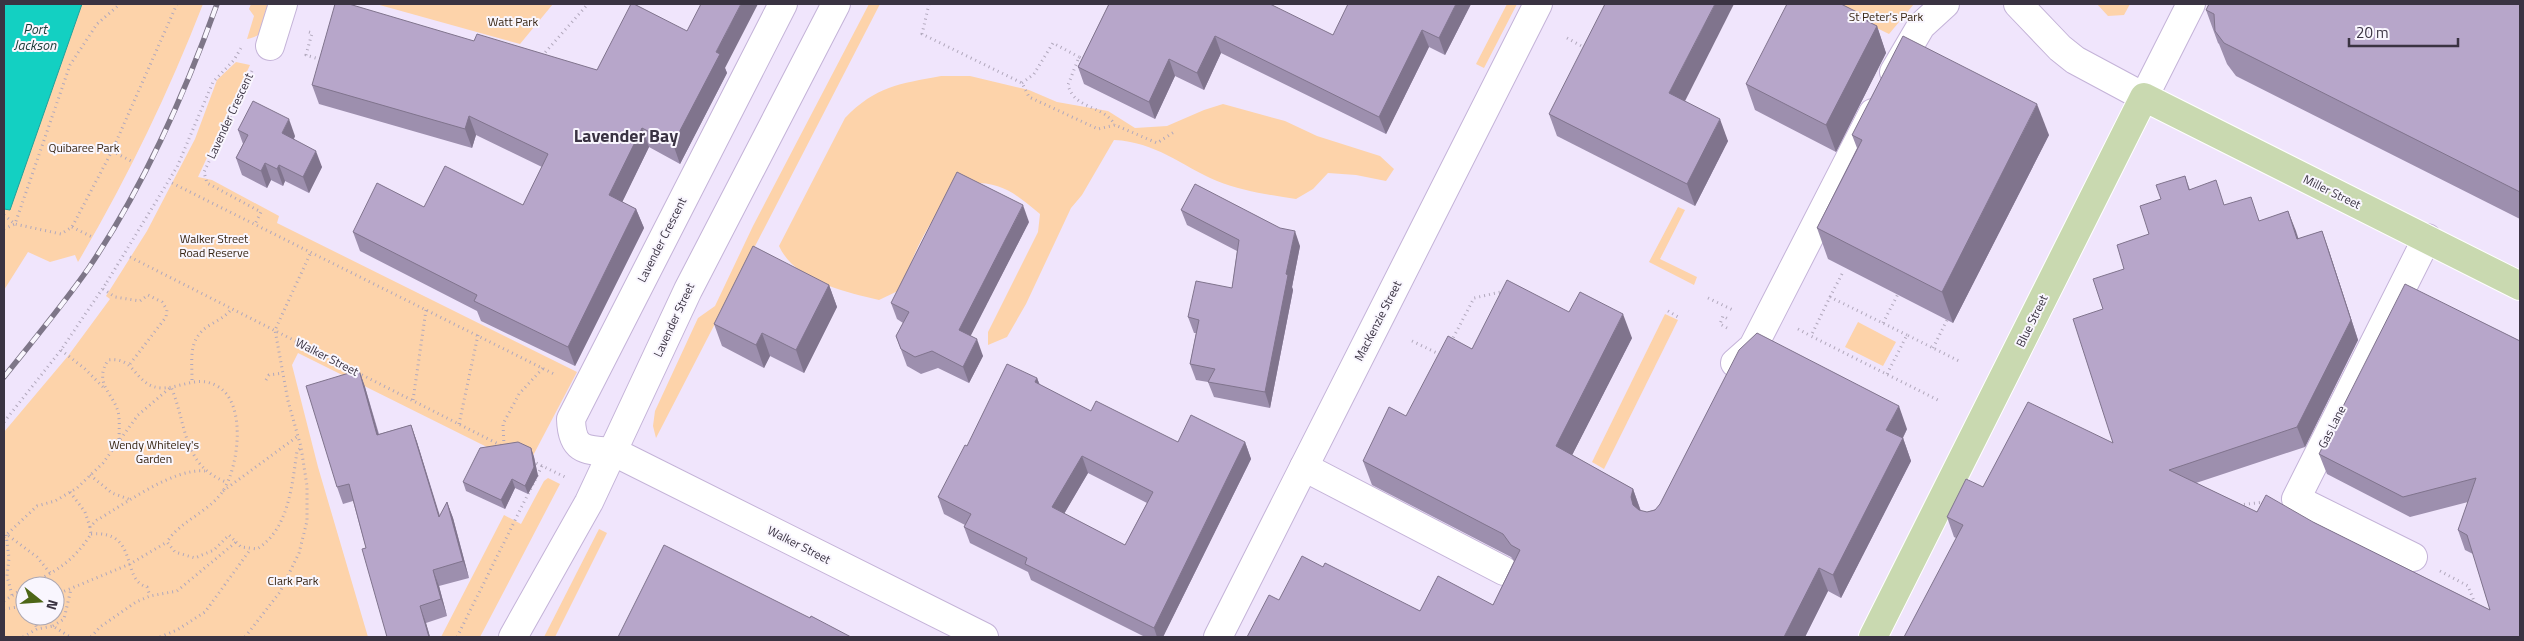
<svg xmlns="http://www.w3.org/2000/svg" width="2524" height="641" viewBox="0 0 2524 641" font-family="'Titillium Web',sans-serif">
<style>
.green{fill:#fdd3aa;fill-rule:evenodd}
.water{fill:#13d0c2;stroke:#1fa19c}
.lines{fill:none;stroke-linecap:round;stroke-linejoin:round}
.minor-casing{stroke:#c4b3d8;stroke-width:30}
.major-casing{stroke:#fff;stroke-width:30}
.path{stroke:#b1a8bc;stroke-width:3;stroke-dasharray:1 4;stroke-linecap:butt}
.minor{stroke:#fff;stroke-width:28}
.major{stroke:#c9d9b0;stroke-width:28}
.rail-casing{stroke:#7e7688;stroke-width:5.5}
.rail{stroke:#f9f6fe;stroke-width:4;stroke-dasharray:11;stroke-linecap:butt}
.path-bridge{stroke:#b1a8bc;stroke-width:3;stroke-dasharray:1 4;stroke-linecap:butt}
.wall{fill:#9d8fae;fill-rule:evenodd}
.shaded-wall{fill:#80748d}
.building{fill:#b7a6ca;stroke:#80748d;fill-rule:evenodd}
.labels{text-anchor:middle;stroke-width:4;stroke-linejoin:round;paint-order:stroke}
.park-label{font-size:12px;fill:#372513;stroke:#f9f6fe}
.street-label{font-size:12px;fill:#3a3342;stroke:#f9f6fe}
.water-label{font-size:14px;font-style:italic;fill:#1b3c38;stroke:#f9f6fe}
.district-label{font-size:18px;font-weight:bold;fill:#3a3342;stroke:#f9f6fe}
</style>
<rect width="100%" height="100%" fill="#f0e5fc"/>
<g class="green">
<path d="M 82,4 L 203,4 C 168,94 127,179 78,262 L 75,255 L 50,262 L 28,252 L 4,290 L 4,209 L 9,210 Z"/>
<path d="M 251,4 L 272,4 C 267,22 268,35 247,39 L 254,16 L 249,9 Z"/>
<polygon points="376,4 553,4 520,44"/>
<polygon points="869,4 880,4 656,438 653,426 655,411 698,318 715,306 753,226"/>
<polygon points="1507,4 1517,4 1484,68 1476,64"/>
<polygon points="1828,4 1914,4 1889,34"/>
<polygon points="2097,4 2130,4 2124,15 2108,16"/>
<path d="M 236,62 L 250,65 L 198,177 L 212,180 L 279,216 L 277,223 L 577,372 L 527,467 L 298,353 L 292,365 L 318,467 L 368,637 L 4,637 L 4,432 L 68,356 L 110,299 L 106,296 L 147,231 L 195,139 L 217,80 ZM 25,586 L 55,586 L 55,616 L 25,616 Z"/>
<path d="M 941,76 L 970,76 L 1029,90 L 1057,102 L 1108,111 L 1135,128 L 1167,126 L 1204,110 L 1223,104 L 1285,121 L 1317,136 L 1380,156 L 1394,169 L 1386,181 L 1356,175 L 1328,173 L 1313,189 L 1296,199 C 1270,195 1242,191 1217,181 C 1180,165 1156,142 1114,140 L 1082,195 L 1071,208 L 1026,304 L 1007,337 L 988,345 L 988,332 L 1038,232 L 1040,214 C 1012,191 1001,181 963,183 C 932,215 915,246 902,289 L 879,300 C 845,292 795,281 779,246 L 845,118 C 876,86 899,84 941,76 Z"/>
<polygon points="1678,207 1685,210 1660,259 1697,277 1694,285 1649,262"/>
<polygon points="1665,314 1678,320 1604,469 1592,462"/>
<polygon points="1858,322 1896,342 1883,366 1845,347"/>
<polygon points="548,478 560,484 480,637 441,637 504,515 521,524 544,481"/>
<polygon points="599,529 607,533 555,637 544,637"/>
</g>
<polygon class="water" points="4,4 82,4 10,210 4,209"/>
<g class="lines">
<defs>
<g id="minor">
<path d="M 783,4 L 571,419 C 572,452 586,450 614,452 L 984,637"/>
<polyline points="2018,4 2060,48 2075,60 2144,97 2191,4"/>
<polyline points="270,46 283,4"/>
<polyline points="1894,72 1921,26 1945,4"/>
<polyline points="1735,363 1753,347 1873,113"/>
<polyline points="1304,467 1504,571"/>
<polyline points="2413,557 2296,499 2427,238"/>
<polyline points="513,637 589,502 688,290 836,4"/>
<polyline points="1218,637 1538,4"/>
</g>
<polyline id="major" points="1873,637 2144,97 2520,286"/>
</defs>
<use href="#minor" class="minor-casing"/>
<use href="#major" class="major-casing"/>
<g class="path">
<polyline points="929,4 922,34 1022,83 1029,97 1098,129 1115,125 1157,143 1174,132"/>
<polyline points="309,32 312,33 306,55 322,60"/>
<polyline points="1567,38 1585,48"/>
<polyline points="542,56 588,4"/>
<path d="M 1085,60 L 1079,57 L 1068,85 C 1075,110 1102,104 1115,125"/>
<polyline points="252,71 204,172 207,183 261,212 255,224"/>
<polyline points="1022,83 1034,74 1053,43 1079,57"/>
<polyline points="112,151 133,162"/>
<polyline points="172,183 556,375"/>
<polyline points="4,215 15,224 61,234 72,227 112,151 177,4"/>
<polyline points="72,227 92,237"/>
<polyline points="4,229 15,224 70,65 97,24 120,4"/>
<polyline points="130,257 502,446"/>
<polyline points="103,289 115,297 140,301 148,295 162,302 167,310 166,317 130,364"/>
<polyline points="1830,297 1843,272"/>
<polyline points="1708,298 1735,311"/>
<polyline points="1668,311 1678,317"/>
<polyline points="1883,323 1898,294"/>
<polyline points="1727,328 1720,324 1723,316 1730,320"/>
<polyline points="1798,329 1811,336"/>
<polyline points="1907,335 1830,297 1811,336 1940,401"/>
<polyline points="1412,341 1441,355"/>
<polyline points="1451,342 1474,298 1505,291"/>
<polyline points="1933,348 1947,320"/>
<polyline points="61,350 85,369 105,389"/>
<polyline points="1887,374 1907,335 1959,361"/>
<path d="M 192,380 C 192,357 188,338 210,325 C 218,320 227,316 232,308"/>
<polyline points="266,380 269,375 283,373"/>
<polyline points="413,400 426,310"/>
<polyline points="4,422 61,350 107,282"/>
<polyline points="459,424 478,335"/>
<polyline points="504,446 503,424 519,394 543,368"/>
<polyline points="532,461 565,477"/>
<polyline points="90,475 112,493 131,500"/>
<polyline points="223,491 298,436"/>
<polyline points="70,492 85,512 90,527"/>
<polyline points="2239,505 2265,502"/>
<path d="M 91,534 C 140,530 120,580 147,587 L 150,596"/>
<path d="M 4,537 L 37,506 L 55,501 L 77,488 L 103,463 L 138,415 L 171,387 C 187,424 182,465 226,482"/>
<path d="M 236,542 L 241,547 L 257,549 C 289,529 292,485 297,451 L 301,448"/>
<polyline points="2440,571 2468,586 2476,606"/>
<path d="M 27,586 C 56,571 73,562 91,534 L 90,527 L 97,520 C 125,504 173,468 205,471"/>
<polyline points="12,595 7,576 9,558 6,534 37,557 51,574"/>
<polyline points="55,595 130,564 167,542"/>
<polyline points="4,601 25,587"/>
<polyline points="4,609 25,606"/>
<polyline points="33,616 37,629"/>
<polyline points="53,626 64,619 71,589"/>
<polyline points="23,637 37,629 53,626 70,637"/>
<path d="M 91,637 L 100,627 L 136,602 L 150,596 L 177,591 L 236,542 L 229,535 L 214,550 L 195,558 L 175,552 L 167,542 C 180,521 209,512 223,491 C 239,466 247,402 217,386 C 198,375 181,388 162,388 C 134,387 137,356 108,360 C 94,383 111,391 118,411 C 120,420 119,431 119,439"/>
<polyline points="160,637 177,630 205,612 250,550"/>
<polyline points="245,637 280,592 299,553 307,521 307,486 301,447 288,401 275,330 311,252"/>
<polyline points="457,637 542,466"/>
</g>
<use href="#minor" class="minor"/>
<use href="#major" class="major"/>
<defs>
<path id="rail" d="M 4,377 C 32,342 62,306 88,269 C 143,188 184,96 217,4"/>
</defs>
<use href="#rail" class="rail-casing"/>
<use href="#rail" class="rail"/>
<polyline class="path-bridge" points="107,282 177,167 213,82 234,60 241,48"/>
</g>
<g class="wall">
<polygon points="1109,4 1333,35 1471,4 1445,55 1429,47 1386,134 1221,53 1204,90 1175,76 1155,119 1084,84 1078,67"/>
<polygon points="2520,4 2520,219 2236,76 2227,64 2219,44 2218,43 2206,10"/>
<polygon points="1869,18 1871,23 1877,26 1886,53 1836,152 1755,110 1746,84"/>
<polygon points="474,41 597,70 725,68 727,73 680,164 649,147 622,202 636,209 644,228 575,366 481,321 477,311 360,251 353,232 424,207 523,205 542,167 476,135 472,148 319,104 312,85"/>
<polygon points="1685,101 1728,141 1695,206 1557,136 1549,114"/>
<polygon points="238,130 295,136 294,139 322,167 309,193 285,181 283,186 271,180 267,188 242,175 236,158 243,144"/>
<polygon points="1852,135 2049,135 1953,323 1828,259 1817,228 1857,148"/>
<polygon points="2185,176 2190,190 2260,221 2288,211 2298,239 2322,231 2329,251 2358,340 2305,447 2196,483 2257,512 2313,522 2490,610 2473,554 2465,550 2458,530 2468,502 2410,517 2327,474 2319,454 2520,341 2520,637 1956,538 1954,537 1947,517 1983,487 2113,443 2103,309 2124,269 2149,234 2161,199"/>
<polygon points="1181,210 1300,246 1292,287 1293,290 1270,408 1214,397 1208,382 1196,380 1190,364 1196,333 1194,333 1188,317 1232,288 1237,251 1187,225"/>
<polygon points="1029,222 970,336 983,356 969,383 938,368 921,374 907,366 896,336 903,323 897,319 891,303"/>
<polygon points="829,285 837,307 804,373 770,356 764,368 722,346 714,324"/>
<polygon points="1569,312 1632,338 1572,455 1633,489 1641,511 1647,512 1907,429 1903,438 1911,461 1841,598 1828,591 1805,637 1247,637 1279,600 1323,567 1420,611 1493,605 1514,561 1511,557 1372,485 1363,461 1472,349"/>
<polygon points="359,370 365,387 379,434 411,425 417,442 440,516 447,502 453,518 469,578 439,586 447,616 426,623 430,637 387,637 366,548 353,501 343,504 337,487"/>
<path d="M 1037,378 L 1040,385 L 1091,411 L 1178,442 L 1245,442 L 1251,459 L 1163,637 L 1145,637 L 1031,580 L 1028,572 L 970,543 L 964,527 L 965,525 L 944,514 L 938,497 L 967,446 ZM 1088,473 L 1147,503 L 1125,545 L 1064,514 Z"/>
<polygon points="531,448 534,457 538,476 528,494 515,488 505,509 466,491 463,482"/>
</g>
<g class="shaded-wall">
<polygon points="741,4 758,4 725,68 727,73 680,164 673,144 716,52"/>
<polygon points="1456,4 1471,4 1445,55 1439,38"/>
<polygon points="1715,4 1734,4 1678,115 1669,93"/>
<polygon points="1869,18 1874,31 1877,26 1886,53 1836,152 1826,125"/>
<polygon points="1422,30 1429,47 1386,134 1379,117"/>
<polygon points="1215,36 1221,53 1204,90 1197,73"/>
<polygon points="1169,59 1175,76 1155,119 1149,102"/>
<polygon points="2037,104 2049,135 1953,323 1942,292"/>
<polygon points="469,116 476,135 472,148 465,129"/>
<polygon points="289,119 295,136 288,150 282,133"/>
<polygon points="1720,119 1728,141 1695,206 1687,184"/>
<polygon points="642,128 649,147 616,215 609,195"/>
<polygon points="316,151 322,167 309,193 303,177"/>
<polygon points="265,163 271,180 267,188 261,171"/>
<polygon points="279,165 285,181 283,186 277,169"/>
<polygon points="1023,205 1029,222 965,347 959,330"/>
<polygon points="636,209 644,228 575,366 568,347"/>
<polygon points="2288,211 2296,231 2305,259 2297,239"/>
<polygon points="1295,231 1300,246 1292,287 1293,290 1270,408 1265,392 1286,274"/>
<polygon points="2322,231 2329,251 2358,340 2305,447 2297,427"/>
<polygon points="829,285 837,307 804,373 796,350"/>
<polygon points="1623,314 1632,338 1565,469 1556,446"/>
<polygon points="762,333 770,356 764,368 756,345"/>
<polygon points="977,339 983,356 969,383 963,367"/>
<polygon points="359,370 365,387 383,451 377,435"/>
<polygon points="1037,378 1043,395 1035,382"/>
<polygon points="1899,406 1907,429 1895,453 1886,430"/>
<polygon points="411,425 417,442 445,534 439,517"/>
<polygon points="1903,438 1911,461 1841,598 1833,575"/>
<polygon points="1245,442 1251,459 1163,637 1157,637 1154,628"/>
<polygon points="531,448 534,457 538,476 528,494 525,486"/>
<polygon points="1082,456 1088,473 1058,524 1052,507"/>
<polygon points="512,479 515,488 505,509 501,500"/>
<polygon points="1633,489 1641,512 1633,505 1631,497"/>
<polygon points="447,502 453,518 469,578 463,561"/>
<polygon points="1819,568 1828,591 1805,637 1784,637"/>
<polygon points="433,570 439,586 447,616 441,599"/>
<polygon points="420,606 426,623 430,637 429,637"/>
</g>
<g class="building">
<polygon points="335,4 349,4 474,41 477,34 597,70 631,4 634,4 687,31 701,4 741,4 716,52 720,54 673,144 642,128 609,195 636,209 568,347 474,301 477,295 353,232 377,183 424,207 445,166 523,205 548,154 469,116 465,129 312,85"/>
<polygon points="1109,4 1270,4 1333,35 1348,4 1456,4 1439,38 1422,30 1379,117 1215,36 1197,73 1169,59 1149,102 1078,67"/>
<polygon points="1605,4 1715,4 1669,93 1720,119 1687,184 1549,114"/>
<polygon points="1787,4 1841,4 1869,18 1867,21 1877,26 1826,125 1746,84"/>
<polygon points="2209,4 2520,4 2520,192 2224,43 2215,31 2214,14 2206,10"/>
<polygon points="1903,36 2037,104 1942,292 1817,228 1862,140 1852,135"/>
<polygon points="253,101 289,119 282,133 316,151 303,177 279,165 277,169 265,163 261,171 236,158 248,135 238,130"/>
<polygon points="957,172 1023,205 959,330 977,339 963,367 932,351 915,357 901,349 896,336 909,312 891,303"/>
<polygon points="2185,176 2189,190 2216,180 2224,205 2251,197 2259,221 2288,211 2297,239 2322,231 2351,320 2297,427 2169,470 2257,512 2266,495 2313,522 2490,610 2467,535 2458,530 2476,478 2403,497 2319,454 2405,284 2520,341 2520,637 1904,637 1963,525 1947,517 1966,479 1983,487 2028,402 2113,443 2073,319 2103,309 2093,279 2124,269 2117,245 2149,234 2140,206 2161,199 2156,185"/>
<polygon points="1195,184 1280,228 1295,231 1286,274 1288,275 1265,392 1208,382 1215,369 1190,364 1199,320 1188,317 1196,281 1232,288 1239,240 1181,210"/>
<polygon points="753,246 829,285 796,350 762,333 756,345 714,324"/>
<polygon points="1507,280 1569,312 1580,292 1623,314 1556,446 1633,489 1631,497 1633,505 1639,510 1647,512 1655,510 1660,504 1739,350 1757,333 1899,406 1886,430 1903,438 1833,575 1819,568 1784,637 1247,637 1269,595 1279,600 1302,556 1323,567 1325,563 1420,611 1438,576 1493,605 1520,550 1511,545 1503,534 1363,461 1389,407 1406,416 1448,336 1472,349"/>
<path d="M 1007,364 L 1037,378 L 1035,382 L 1091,411 L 1096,401 L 1178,442 L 1191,415 L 1245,442 L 1154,628 L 1025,564 L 1027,558 L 964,527 L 971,514 L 938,497 L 965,445 L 967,446 ZM 1082,456 L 1153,492 L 1125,545 L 1052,507 Z"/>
<polygon points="359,370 377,435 411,425 439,517 447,502 463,561 433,570 441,599 420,606 429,637 387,637 362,549 366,548 349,484 337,487 306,386"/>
<polygon points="518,442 531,448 534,467 525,486 512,479 501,500 463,482 480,448"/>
<polygon points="664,545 810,618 811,616 851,637 618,637"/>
</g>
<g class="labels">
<g class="park-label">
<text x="1886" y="21">St Peter's Park</text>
<text x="513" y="26">Watt Park</text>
<text x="84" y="152">Quibaree Park</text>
<text x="214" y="243">Walker Street<tspan x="214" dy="14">Road Reserve</tspan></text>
<text x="154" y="449">Wendy Whiteley's<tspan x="154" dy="14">Garden</tspan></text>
<text x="293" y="585">Clark Park</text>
</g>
<g class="street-label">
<text transform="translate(230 116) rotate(-65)" y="4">Lavender Crescent</text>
<text transform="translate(2332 192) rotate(26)" y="4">Miller Street</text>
<text transform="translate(662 240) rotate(-63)" y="4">Lavender Crescent</text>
<text transform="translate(674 320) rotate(-65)" y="4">Lavender Street</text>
<text transform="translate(1378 321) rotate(-63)" y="4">MacKenzie Street</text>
<text transform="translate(2032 321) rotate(-64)" y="4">Blue Street</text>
<text transform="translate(327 357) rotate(27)" y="4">Walker Street</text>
<text transform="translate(2332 427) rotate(-63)" y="4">Gas Lane</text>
<text transform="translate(799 545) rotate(27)" y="4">Walker Street</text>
</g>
<g class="water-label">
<text x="35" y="34">Port<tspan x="35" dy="16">Jackson</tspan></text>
</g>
<g class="district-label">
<text x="626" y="142">Lavender Bay</text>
</g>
</g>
<rect width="2524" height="641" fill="none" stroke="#3a3342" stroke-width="10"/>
<g transform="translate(40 601) rotate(107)"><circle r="24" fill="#f9f6fe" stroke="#ada8b3"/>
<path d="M0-4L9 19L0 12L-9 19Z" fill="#4d6617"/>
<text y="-8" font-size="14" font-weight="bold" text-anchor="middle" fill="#3a3342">N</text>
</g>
<path d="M2349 38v8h109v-8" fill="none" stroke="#3a3342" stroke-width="2.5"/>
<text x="2356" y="38" font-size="15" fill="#3a3342" stroke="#f9f6fe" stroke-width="4" paint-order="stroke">20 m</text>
</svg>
